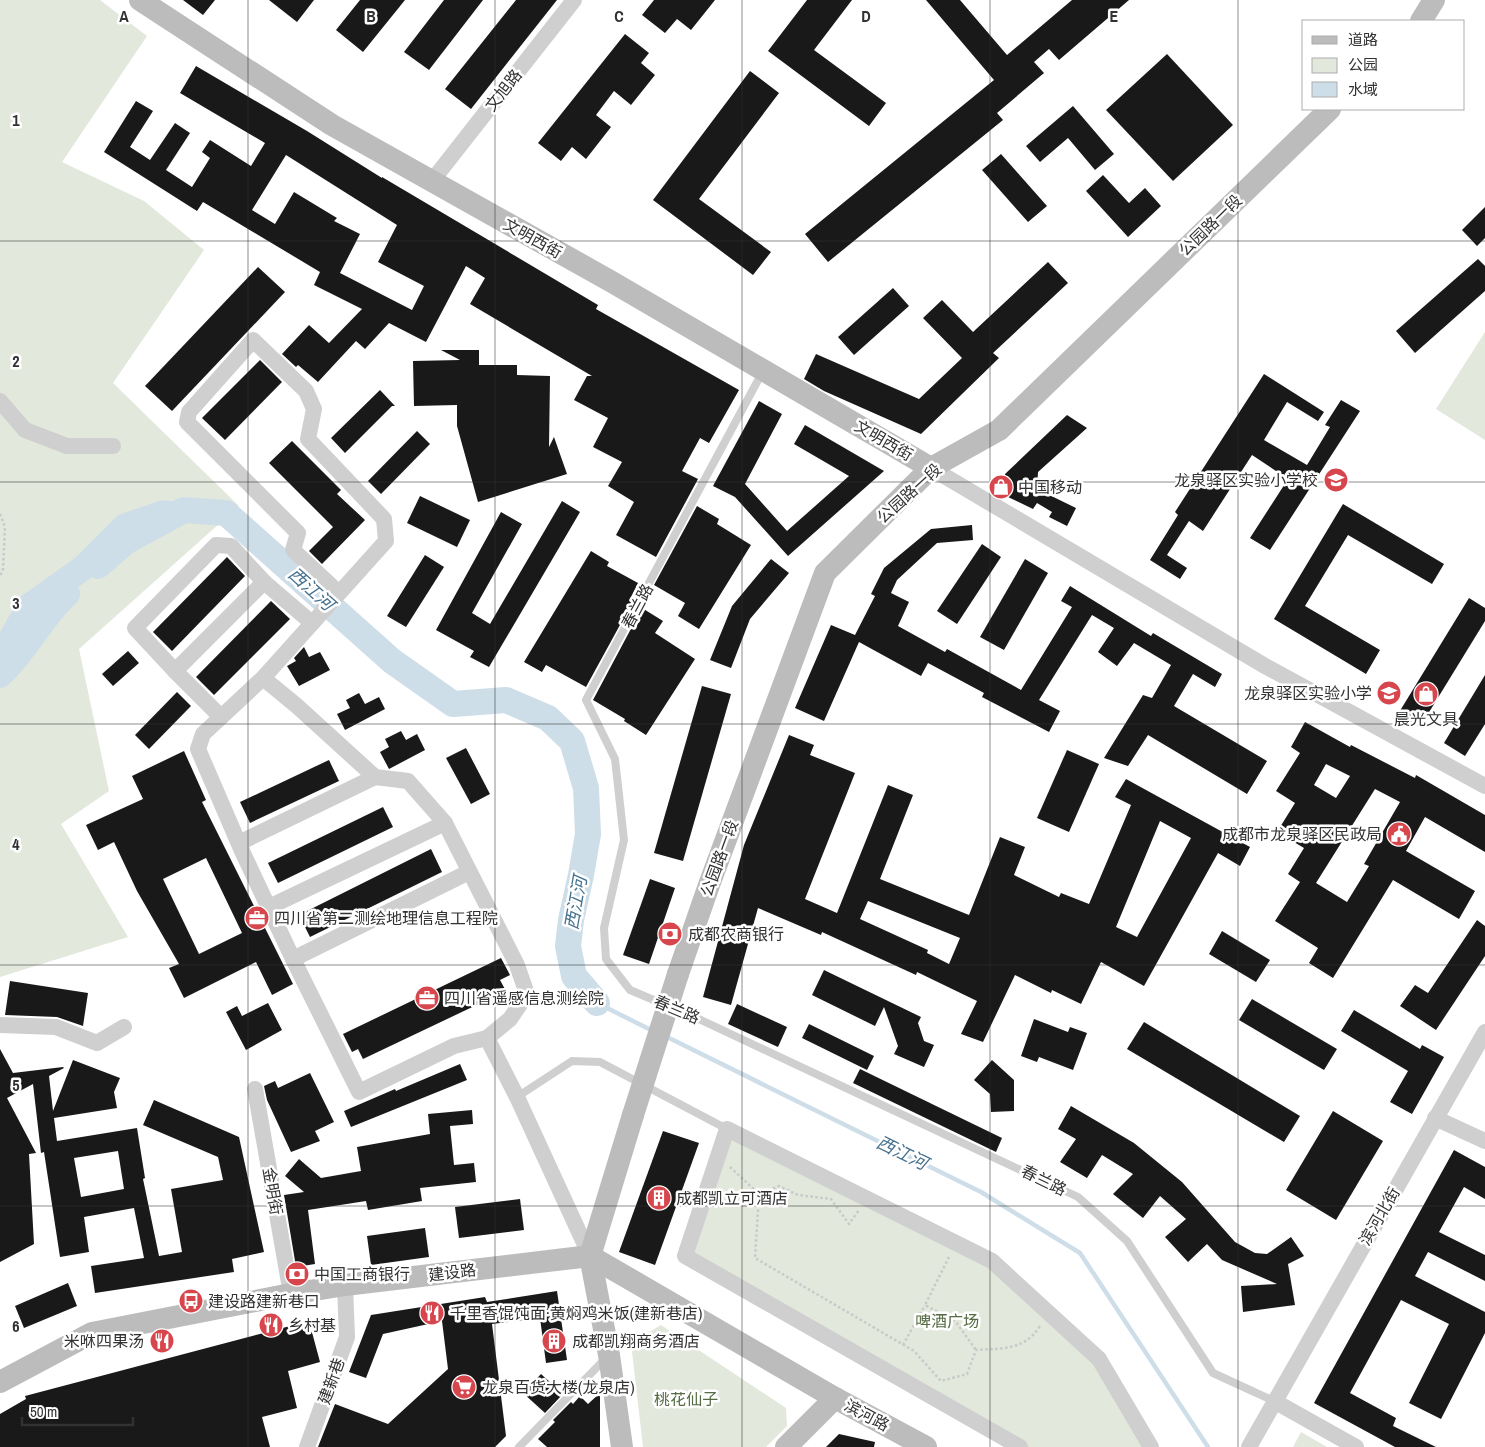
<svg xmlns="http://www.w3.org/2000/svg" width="1485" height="1447" viewBox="0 0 1485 1447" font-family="'Archivo Narrow','Noto Sans SC',sans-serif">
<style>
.green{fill:#e2e8dc}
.water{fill:#cedee9}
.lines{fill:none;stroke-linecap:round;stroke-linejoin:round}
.stream{stroke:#cedee9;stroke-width:4.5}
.river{stroke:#cedee9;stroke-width:26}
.building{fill:#191919;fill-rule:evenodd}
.path{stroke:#c9c9c9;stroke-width:2.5;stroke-dasharray:2.5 2.5;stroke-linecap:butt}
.lane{stroke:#cfcfcf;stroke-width:8}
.street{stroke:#cfcfcf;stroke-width:16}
.secondary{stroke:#bcbcbc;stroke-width:22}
.secondary-bridge{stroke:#bcbcbc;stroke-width:22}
.grid{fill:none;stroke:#323232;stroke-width:1;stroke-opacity:0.55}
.labels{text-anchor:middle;stroke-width:5;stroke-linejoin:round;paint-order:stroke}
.street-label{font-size:16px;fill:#323232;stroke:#fff}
.poi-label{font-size:16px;fill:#323232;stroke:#fff;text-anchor:start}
.park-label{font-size:16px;fill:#556b43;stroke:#fff}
.water-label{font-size:18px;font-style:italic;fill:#46718f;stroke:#fff}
.grid-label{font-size:16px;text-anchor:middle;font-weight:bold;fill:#323232;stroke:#fff;stroke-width:5;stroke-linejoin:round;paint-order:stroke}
</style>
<rect width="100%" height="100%" fill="#fff"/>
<g class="green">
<polygon points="0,0 100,0 147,36 62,162 144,201 204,250 113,383 239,506 79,649 109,791 61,824 128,937 0,977"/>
<polygon points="1485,332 1485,440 1436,409"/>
<polygon points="727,1129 992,1261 1099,1359 1151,1447 1020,1447 685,1256"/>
<polygon points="661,1325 786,1408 787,1426 766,1447 643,1447 631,1343"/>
<polygon points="1301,1432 1327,1447 1293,1447"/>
</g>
<polygon class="water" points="162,500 193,504 132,531 115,561 64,597 0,670 0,632 20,597 75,558 118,515"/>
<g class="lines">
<g class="stream">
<polyline points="597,1003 653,1031"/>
<polyline points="665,1036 981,1192 1080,1253 1208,1447"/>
</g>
<g class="river">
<polyline points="98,566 127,541 184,510 226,513 392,661 453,704 506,700 548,718 572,741 586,788 588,834 581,875 571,920 568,946 574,976 597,1003"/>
<path d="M 0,675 C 26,651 41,618 67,594"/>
</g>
</g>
<g class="building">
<polygon points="183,0 215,0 203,15"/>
<polygon points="269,0 314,0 297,22"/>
<polygon points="360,0 405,0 363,52 336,30"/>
<polygon points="444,0 483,0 429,70 404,52"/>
<polygon points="516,0 557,0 471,109 445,89"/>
<polygon points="654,0 715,0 691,30 677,19 665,33 642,15"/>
<polygon points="807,0 852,0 814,50 886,103 869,126 768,51"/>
<polygon points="926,0 960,0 1007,55 1072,0 1129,0 1059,60 1049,49 1034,62 1044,73 997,113 1003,120 828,262 805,234 994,80"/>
<polygon points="625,34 649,53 641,63 655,75 631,105 614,91 596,115 611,127 586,159 572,147 561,161 538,143"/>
<polygon points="1167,54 1233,125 1173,181 1106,110"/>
<path d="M 196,66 L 307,131 L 382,178 L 382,177 L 598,305 L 596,309 L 739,390 L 709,443 L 700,438 L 682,471 L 698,479 L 656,557 L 616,535 L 634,502 L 608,486 L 622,462 L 593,447 L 608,418 L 574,400 L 587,376 L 592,376 L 470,304 L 485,278 L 466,266 L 426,342 L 389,323 L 365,349 L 356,341 L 318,382 L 298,365 L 296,367 L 282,354 L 309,325 L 329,343 L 362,309 L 314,285 L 320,272 L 203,202 L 197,211 L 104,152 L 136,101 L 153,111 L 130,147 L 150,160 L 175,123 L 190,133 L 166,170 L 192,187 L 210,158 L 202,152 L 210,140 L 251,166 L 265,143 L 180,93 ZM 286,155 L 397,225 L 378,262 L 424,286 L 412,310 L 340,273 L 360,234 L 334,221 L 337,218 L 294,192 L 275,224 L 252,210 Z"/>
<polygon points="750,71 779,93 699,199 771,252 753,275 653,200"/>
<polygon points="1073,106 1114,154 1095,170 1068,138 1040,162 1026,146"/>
<polygon points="1001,154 1047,206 1028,222 982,170"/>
<polygon points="1103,175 1129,203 1145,188 1161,206 1128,237 1086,191"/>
<polygon points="1485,207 1485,238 1477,246 1462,230"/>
<polygon points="1478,259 1485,266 1485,291 1415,353 1396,331"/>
<polygon points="1048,262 1068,283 993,353 999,358 921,434 824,391 804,379 816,354 919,399 962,358 923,318 942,300 973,332"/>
<polygon points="258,267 285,292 172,411 145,386"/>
<polygon points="893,288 909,306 854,355 838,337"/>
<polygon points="441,350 479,350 479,365 517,365 517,375 550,376 549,447 554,437 567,474 478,502 457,426 457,405 414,406 413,361 460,360"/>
<polygon points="260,360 282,382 225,440 202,418"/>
<polygon points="1264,374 1324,412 1318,421 1287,402 1264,440 1307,465 1330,427 1325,425 1341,400 1360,411 1270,550 1250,538 1288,479 1252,455 1203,531 1189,521 1167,555 1187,568 1180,579 1150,560 1178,515 1175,512"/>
<polygon points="380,390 395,406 392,406 345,453 331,438"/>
<polygon points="759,401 782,414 745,484 787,531 849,476 794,444 805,425 884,471 788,556 735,497 713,486"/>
<polygon points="1067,415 1087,428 1038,472 1037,489 1076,508 1067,526 1049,517 1052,512 1037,503 1033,509 1008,497 1005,474"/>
<polygon points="417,431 430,444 381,494 368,481"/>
<polygon points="292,441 341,490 337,494 365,520 322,564 309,551 333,527 269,463"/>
<polygon points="420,496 470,520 457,547 407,523"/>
<polygon points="562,501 580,512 489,667 470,657 474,651 436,630 501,512 522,524 472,613 490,624"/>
<polygon points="1343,504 1444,564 1432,584 1348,535 1305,606 1380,650 1366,674 1274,619"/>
<polygon points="697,506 719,519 717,524 751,545 699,629 678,616 685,603 654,585"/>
<polygon points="972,525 973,540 937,543 897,580 891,593 909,602 898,626 945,652 947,649 1021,690 1072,607 1061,601 1070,586 1151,636 1153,633 1222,674 1215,687 1193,674 1174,706 1267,761 1247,794 1148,735 1128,766 1104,758 1143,695 1152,698 1171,665 1134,643 1117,666 1098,652 1114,628 1092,615 1039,700 1060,711 1049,732 982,697 984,693 928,663 921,676 859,642 824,721 795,708 831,625 855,635 875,596 871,594 884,568 931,529"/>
<polygon points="982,544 1001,557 957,624 937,611"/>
<polygon points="591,551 609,562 607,566 638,583 629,601 632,603 586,687 546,665 542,672 524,662"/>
<polygon points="425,555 444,567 406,627 387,616"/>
<polygon points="227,557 245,576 172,651 153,632"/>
<polygon points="771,559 789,573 750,619 731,668 710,660 732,606"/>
<polygon points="1025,559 1048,573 1004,650 980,637"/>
<polygon points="1469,598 1485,608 1485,621 1420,727 1398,714"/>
<polygon points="271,601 290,619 214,695 196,677"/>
<polygon points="642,608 663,621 655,633 695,659 646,735 624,721 625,719 593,700"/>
<polygon points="304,647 309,657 320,652 330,670 299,686 287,666 296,661 294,658"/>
<polygon points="128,651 139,663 113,686 102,674"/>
<polygon points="1485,675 1485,724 1465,756 1444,743"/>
<polygon points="702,686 731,694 683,861 654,853"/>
<polygon points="177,692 191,706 149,749 135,735"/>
<polygon points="359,693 365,704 379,697 385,709 345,730 337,714 350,708 346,700"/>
<path d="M 1305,722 L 1350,747 L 1351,745 L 1415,778 L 1416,775 L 1485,815 L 1485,852 L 1425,817 L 1406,851 L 1475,891 L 1459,919 L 1393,880 L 1333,978 L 1309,963 L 1318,948 L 1275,921 L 1300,882 L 1288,874 L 1304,848 L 1277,832 L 1295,803 L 1276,791 L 1300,753 L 1291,747 ZM 1326,764 L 1350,776 L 1336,798 L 1314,785 ZM 1375,789 L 1400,802 L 1364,864 L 1369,866 L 1347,902 L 1316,883 Z"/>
<polygon points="401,731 406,740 417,734 425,750 389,769 380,752 389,747 385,739"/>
<path d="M 789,735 L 814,745 L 810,755 L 855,773 L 805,899 L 837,913 L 888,785 L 913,795 L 880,879 L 969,915 L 1000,837 L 1025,847 L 1014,875 L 1059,897 L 1061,893 L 1089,904 L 1131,805 L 1115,797 L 1126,779 L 1250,847 L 1240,866 L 1218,853 L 1144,986 L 1101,962 L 1081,1004 L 1052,990 L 1051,993 L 1015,975 L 983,1042 L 961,1034 L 977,1001 L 917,972 L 916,975 L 822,932 L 821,935 L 758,908 L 731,1005 L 703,997 L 744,845 ZM 1160,821 L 1191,838 L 1137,937 L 1116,927 ZM 868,901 L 960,938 L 949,964 L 927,953 L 928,950 L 860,919 Z"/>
<polygon points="466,748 490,794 471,804 446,758"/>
<polygon points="1067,750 1099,764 1069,832 1037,818"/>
<path d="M 184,751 L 206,800 L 202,802 L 293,984 L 272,995 L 256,962 L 184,998 L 169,968 L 179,964 L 137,891 L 114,842 L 98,850 L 86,825 L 143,799 L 132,776 ZM 206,858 L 242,933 L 199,954 L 163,879 Z"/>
<polygon points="329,760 339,781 250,823 240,802"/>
<polygon points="383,807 393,827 278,883 268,863"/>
<polygon points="431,849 442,872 310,937 299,915"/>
<polygon points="650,879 675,888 649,964 623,955"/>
<polygon points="1477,920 1485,926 1485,956 1436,1030 1400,1006 1415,985 1428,993"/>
<polygon points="1222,931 1270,960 1256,982 1209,954"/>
<polygon points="501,958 510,975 500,980 506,991 363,1059 358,1049 352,1052 343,1034"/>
<polygon points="824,970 921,1017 918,1023 924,1041 934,1045 924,1067 894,1054 898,1046 884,1007 875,1026 812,995"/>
<polygon points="10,981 88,993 83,1026 57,1017 5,1015"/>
<polygon points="1252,999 1337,1049 1324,1070 1239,1020"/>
<polygon points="268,1003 282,1030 246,1050 226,1012 237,1006 242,1016"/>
<polygon points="737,1004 787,1027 778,1047 728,1024"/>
<polygon points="1354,1010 1420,1049 1422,1045 1444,1057 1412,1114 1390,1102 1408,1071 1341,1031"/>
<polygon points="1034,1019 1068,1032 1070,1027 1087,1033 1073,1070 1039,1057 1037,1062 1021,1056"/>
<polygon points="1144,1022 1300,1116 1284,1142 1127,1049"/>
<polygon points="809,1024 874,1056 867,1070 802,1038"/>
<path d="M 0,1049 L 13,1073 L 63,1067 L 64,1068 L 49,1076 L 53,1111 L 73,1060 L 120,1078 L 114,1092 L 117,1108 L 54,1118 L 57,1141 L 137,1128 L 145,1178 L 143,1179 L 159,1256 L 182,1252 L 171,1189 L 223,1180 L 218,1157 L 143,1125 L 154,1100 L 239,1137 L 264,1252 L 232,1259 L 234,1272 L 95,1293 L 91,1266 L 144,1258 L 134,1208 L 84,1217 L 89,1252 L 60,1257 L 44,1152 L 41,1153 L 33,1084 L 7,1098 L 36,1153 L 29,1154 L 34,1244 L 0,1262 ZM 118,1151 L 124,1189 L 81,1197 L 74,1158 Z"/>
<polygon points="992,1060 1014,1080 1014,1111 991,1112 990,1094 974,1080"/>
<polygon points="460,1064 467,1080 351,1127 344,1111 395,1089 396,1091"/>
<polygon points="860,1069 1002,1138 996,1152 853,1083"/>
<polygon points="310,1073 334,1122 315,1131 320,1141 291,1152 267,1100 264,1086 275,1081 278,1088"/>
<polygon points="1071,1106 1134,1143 1182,1182 1235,1242 1255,1253 1267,1254 1291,1237 1304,1256 1288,1264 1295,1305 1243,1312 1241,1286 1277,1284 1222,1260 1207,1244 1188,1262 1165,1237 1186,1219 1160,1196 1143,1218 1113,1194 1133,1174 1102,1155 1087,1178 1060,1162 1076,1139 1058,1129"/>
<polygon points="472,1110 473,1124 450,1126 454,1165 474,1163 476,1182 420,1188 422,1201 368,1210 366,1201 308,1210 315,1264 296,1267 284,1195 304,1192 285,1176 299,1159 321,1178 361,1171 357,1147 430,1134 428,1114"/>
<polygon points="1333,1111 1383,1141 1336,1220 1286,1190"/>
<polygon points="663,1131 699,1143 655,1265 619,1252"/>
<polygon points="1454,1150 1485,1167 1485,1199 1464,1187 1439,1232 1485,1255 1485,1281 1428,1252 1415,1276 1485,1312 1485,1333 1441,1419 1409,1403 1449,1324 1401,1300 1350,1393 1396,1418 1393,1426 1436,1447 1395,1447 1314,1403"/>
<polygon points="520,1199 524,1230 459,1238 455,1207"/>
<polygon points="425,1228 429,1257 371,1265 367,1236"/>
<polygon points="68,1283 77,1306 24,1328 15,1306"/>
<polygon points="557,1291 567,1360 546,1363 540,1318 492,1324 506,1436 495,1447 318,1447 335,1404 388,1424 448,1369 442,1321 383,1334 366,1378 349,1372 371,1315 485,1297 487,1302"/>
<polygon points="309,1321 320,1362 288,1371 297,1408 262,1417 270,1447 0,1447 0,1414 26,1399 25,1396"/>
<polygon points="541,1374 563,1394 545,1413 523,1393"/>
<polygon points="600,1393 600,1447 547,1447 538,1439 555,1422 553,1420 571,1402 573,1404 580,1396 588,1404"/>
<polygon points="839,1434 875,1442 874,1447 826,1447"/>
</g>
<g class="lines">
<g class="path">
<polyline points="0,514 5,527 3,569 0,576"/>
<path d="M 730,1167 L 759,1194 L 755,1258 L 914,1351 L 941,1381 L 967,1374 L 976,1350 C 1002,1348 1024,1351 1040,1326"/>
<polyline points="759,1194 779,1186 798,1195 831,1199 849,1224 859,1210"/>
<polyline points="949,1257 925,1305 956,1322 976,1350"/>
<polyline points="903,1345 925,1305"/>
</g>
<g class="lane">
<polyline points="763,371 586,700 615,759 624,840 604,928 606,959 630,990 701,1020 1078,1197 1127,1241 1213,1373 1274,1401"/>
<polyline points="517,1097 572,1061 600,1062 727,1129"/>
<polyline points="519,1447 605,1359"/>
</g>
<g class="street">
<polyline points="432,181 574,0"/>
<polyline points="0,401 25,430 67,446 113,446"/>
<polyline points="931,468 1265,666 1485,786"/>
<polyline points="175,671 264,582"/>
<polyline points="263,678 297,706 375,777 408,781 445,823 517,965 527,994 510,1019 487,1038 454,1046 359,1092 293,959 242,851 198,749 203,734 263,678 386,541 384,519 308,439 314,409 306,391 253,340 189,412 187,422 298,533 293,550 339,593"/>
<polyline points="221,717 175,671 135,628 216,545 231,546 264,582 312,623"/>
<polyline points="239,843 375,777"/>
<polyline points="269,907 445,823"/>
<polyline points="293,959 469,872"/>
<polyline points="0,1025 56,1027 97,1043 124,1027"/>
<polyline points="487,1038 517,1097 590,1256"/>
<polyline points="255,1089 291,1294"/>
<polyline points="1435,1118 1485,1141"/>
<polyline points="1274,1401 1356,1447"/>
<polyline points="307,1447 347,1337 345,1285"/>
<polyline points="1020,1447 685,1256 727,1129 992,1261 1099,1359 1151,1447"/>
<polyline points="1249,1447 1485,1032"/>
</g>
<g class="secondary">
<polyline points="140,0 332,125 612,282 931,468"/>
<polyline points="1421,21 1434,0"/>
<polyline points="678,974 709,885 825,573 931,468 999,430 1330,109"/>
<polyline points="590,1256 835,1398 926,1447"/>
<polyline points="0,1382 92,1333 291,1294 345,1285 590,1256"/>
<polyline points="622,1447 609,1355 590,1256 633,1115"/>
<polyline points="786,1447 835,1398"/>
</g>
<polyline class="secondary-bridge" points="633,1115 678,974"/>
</g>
<path class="grid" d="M 248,0 L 248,1447M 495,0 L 495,1447M 742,0 L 742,1447M 990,0 L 990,1447M 1238,0 L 1238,1447M 0,241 L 1485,241M 0,482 L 1485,482M 0,724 L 1485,724M 0,965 L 1485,965M 0,1206 L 1485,1206"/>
<defs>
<symbol id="school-disc" viewBox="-11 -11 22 22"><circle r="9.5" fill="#d7464d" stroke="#fff"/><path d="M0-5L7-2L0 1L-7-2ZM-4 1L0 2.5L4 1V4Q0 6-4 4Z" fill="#fff"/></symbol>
<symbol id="shop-disc" viewBox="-11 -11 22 22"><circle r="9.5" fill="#d7464d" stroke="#fff"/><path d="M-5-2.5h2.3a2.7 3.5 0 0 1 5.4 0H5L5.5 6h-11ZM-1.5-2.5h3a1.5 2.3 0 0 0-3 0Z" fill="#fff"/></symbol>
<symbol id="civic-disc" viewBox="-11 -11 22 22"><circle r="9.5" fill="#d7464d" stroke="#fff"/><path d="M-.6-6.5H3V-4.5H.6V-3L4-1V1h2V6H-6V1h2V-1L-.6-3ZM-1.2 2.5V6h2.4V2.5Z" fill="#fff"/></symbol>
<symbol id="office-disc" viewBox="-11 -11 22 22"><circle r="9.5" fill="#d7464d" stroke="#fff"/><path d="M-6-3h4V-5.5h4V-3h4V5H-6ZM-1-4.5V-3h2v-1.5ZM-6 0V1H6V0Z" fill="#fff"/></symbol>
<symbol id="bank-disc" viewBox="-11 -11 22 22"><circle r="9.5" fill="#d7464d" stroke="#fff"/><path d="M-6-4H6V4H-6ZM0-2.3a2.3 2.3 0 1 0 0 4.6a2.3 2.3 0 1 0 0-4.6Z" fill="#fff"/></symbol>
<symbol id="building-disc" viewBox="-11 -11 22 22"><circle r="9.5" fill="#d7464d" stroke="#fff"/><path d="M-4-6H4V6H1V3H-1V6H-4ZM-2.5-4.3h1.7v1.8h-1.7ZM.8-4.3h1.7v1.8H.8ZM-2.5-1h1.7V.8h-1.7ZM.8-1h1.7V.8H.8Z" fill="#fff"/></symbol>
<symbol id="bus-disc" viewBox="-11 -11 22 22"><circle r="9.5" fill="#d7464d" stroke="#fff"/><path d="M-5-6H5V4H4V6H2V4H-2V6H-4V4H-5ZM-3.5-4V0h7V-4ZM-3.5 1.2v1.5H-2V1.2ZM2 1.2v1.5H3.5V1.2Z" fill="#fff"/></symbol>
<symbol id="restaurant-disc" viewBox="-11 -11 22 22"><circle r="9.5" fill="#d7464d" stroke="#fff"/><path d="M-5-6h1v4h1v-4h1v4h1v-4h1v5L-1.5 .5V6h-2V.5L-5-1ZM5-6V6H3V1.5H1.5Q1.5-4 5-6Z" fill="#fff"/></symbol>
<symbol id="supermarket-disc" viewBox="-11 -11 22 22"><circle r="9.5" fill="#d7464d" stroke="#fff"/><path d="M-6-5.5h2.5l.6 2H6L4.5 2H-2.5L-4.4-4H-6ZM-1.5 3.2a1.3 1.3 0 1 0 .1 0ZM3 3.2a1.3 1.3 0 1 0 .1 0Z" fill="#fff"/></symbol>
</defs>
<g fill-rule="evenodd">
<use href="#school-disc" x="1322" y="466" width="28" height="28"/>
<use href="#shop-disc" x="987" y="473" width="28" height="28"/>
<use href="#school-disc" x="1375" y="679" width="28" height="28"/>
<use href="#shop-disc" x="1412" y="680" width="28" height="28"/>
<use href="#civic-disc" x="1385" y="820" width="28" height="28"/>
<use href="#office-disc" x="243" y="904" width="28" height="28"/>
<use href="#bank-disc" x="656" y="920" width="28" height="28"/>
<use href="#office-disc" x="413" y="984" width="28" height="28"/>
<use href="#building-disc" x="645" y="1184" width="28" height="28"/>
<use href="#bank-disc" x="283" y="1260" width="28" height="28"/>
<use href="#bus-disc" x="177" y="1287" width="28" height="28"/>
<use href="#restaurant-disc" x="418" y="1299" width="28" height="28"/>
<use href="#restaurant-disc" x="257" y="1311" width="28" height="28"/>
<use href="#restaurant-disc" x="148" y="1327" width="28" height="28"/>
<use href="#building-disc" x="540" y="1327" width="28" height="28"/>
<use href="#supermarket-disc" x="450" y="1373" width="28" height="28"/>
</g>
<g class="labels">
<g class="street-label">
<text transform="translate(503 90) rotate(-52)" y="6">文旭路</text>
<text transform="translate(1210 225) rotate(-44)" y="6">公园路一段</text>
<text transform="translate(533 238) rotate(29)" y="6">文明西街</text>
<text transform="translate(884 440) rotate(30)" y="6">文明西街</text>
<text transform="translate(909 493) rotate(-42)" y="6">公园路一段</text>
<text transform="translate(637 606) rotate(-62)" y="6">春兰路</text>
<text transform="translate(719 858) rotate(-70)" y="6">公园路一段</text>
<text transform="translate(677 1009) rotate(23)" y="6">春兰路</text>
<text transform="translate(1044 1180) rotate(26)" y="6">春兰路</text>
<text transform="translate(273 1191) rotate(80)" y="6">金明街</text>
<text transform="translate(1379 1216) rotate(-60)" y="6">滨河北街</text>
<text transform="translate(452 1272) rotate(-7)" y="6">建设路</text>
<text transform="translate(331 1381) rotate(-70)" y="6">建新巷</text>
<text transform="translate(867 1415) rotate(28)" y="6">滨河路</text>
</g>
<g class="poi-label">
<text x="1318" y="486" text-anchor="end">龙泉驿区实验小学校</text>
<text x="1018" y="493">中国移动</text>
<text x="1372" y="699" text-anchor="end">龙泉驿区实验小学</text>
<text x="1426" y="725" text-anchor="middle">晨光文具</text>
<text x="1382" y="840" text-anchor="end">成都市龙泉驿区民政局</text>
<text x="274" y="924">四川省第二测绘地理信息工程院</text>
<text x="688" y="940">成都农商银行</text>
<text x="444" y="1004">四川省遥感信息测绘院</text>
<text x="676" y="1204">成都凯立可酒店</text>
<text x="314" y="1280">中国工商银行</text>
<text x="208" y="1307">建设路建新巷口</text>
<text x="450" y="1319">千里香馄饨面·黄焖鸡米饭(建新巷店)</text>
<text x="288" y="1331">乡村基</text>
<text x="144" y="1347" text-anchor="end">米咻四果汤</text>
<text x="572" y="1347">成都凯翔商务酒店</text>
<text x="482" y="1393">龙泉百货大楼(龙泉店)</text>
</g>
<g class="park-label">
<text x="947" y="1327">啤酒广场</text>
<text x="686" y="1405">桃花仙子</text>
</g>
<g class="water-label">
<text transform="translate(311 589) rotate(42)" y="6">西江河</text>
<text transform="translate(576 903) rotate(-80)" y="6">西江河</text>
<text transform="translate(902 1153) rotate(26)" y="6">西江河</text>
</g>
</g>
<g class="grid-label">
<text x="124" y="22">A</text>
<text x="371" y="22">B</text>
<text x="619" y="22">C</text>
<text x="866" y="22">D</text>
<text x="1114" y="22">E</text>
<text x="16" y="126">1</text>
<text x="16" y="367">2</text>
<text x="16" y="609">3</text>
<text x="16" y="850">4</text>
<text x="16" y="1091">5</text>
<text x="16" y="1332">6</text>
</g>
<rect x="1302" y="20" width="162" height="90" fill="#ffffff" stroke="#adadad"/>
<rect x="1312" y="36" width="25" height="8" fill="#bcbcbc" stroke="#adadad"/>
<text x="1348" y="45" font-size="15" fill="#323232">道路</text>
<rect x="1312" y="58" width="25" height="15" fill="#e2e8dc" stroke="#adadad"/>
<text x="1348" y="70" font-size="15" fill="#323232">公园</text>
<rect x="1312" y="82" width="25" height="15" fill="#cedee9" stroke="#adadad"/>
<text x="1348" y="95" font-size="15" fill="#323232">水域</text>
<path d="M22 1417v8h111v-8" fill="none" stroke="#323232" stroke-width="2.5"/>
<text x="30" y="1417" font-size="15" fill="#323232" stroke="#ffffff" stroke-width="4" paint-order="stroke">50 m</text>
</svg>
